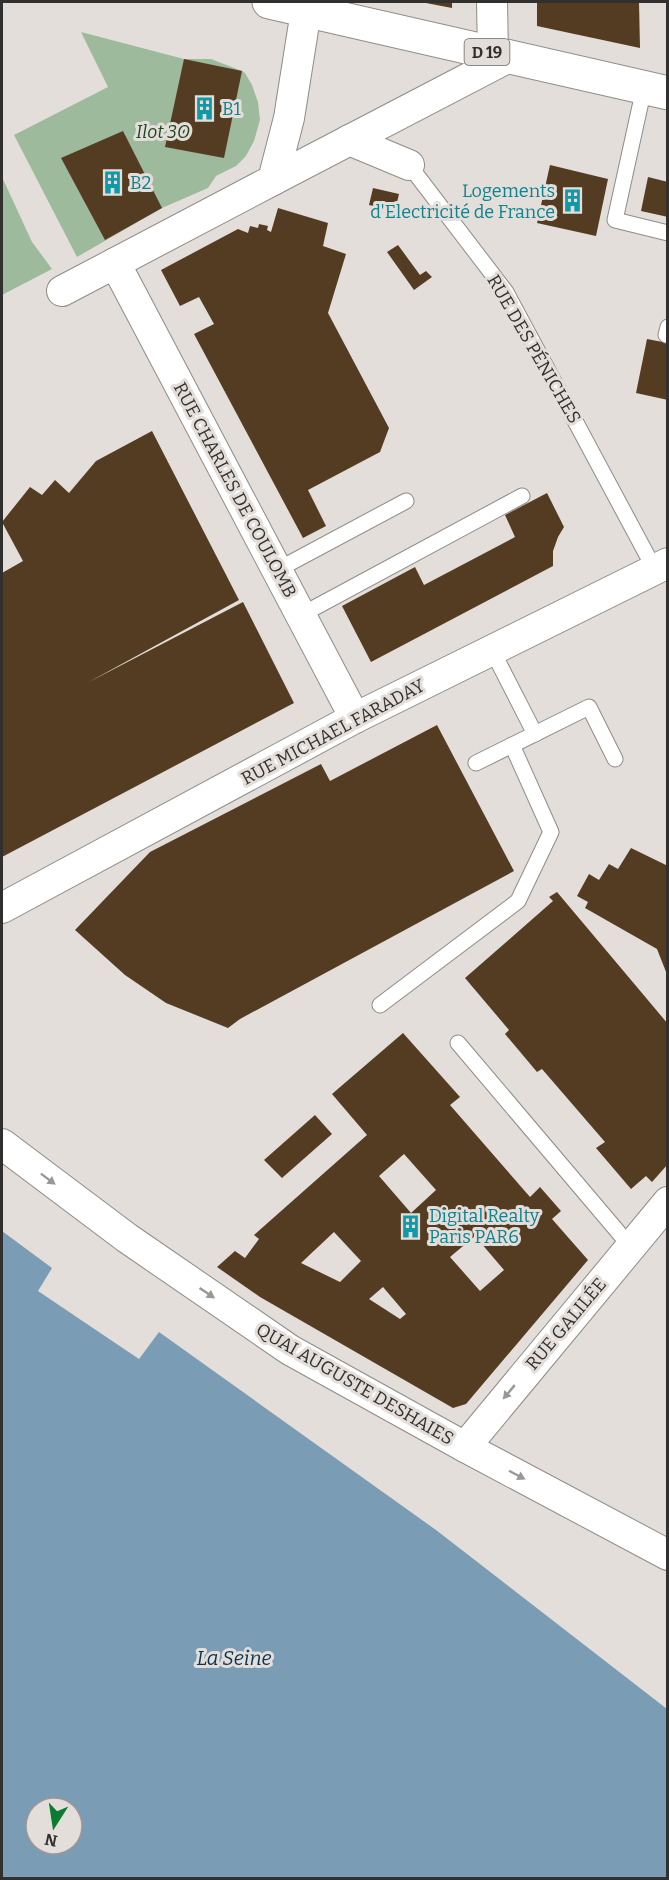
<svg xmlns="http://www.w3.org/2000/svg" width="669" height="1880" viewBox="0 0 669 1880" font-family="Bitter,serif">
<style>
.green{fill:#9eba9c}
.water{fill:#7b9cb5;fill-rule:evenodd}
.building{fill:#543c22;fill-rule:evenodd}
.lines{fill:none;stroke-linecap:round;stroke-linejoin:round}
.lane-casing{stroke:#908b87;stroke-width:17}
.street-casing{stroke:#908b87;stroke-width:32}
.primary-casing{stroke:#908b87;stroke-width:35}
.lane{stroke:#fff;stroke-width:15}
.street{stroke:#fff;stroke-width:30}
.primary{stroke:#fff;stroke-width:33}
.oneway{fill:#989896}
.labels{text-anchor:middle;stroke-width:6;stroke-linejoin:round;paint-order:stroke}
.shield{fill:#e4deda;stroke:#676462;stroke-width:1.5}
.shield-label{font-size:16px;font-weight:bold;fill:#32302e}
.culture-label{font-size:18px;fill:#0d838f;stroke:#e4deda;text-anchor:start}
.park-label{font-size:18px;font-style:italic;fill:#1e471e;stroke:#e4deda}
.street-label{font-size:18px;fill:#32302e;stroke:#e4deda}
.water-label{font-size:20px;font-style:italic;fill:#09344f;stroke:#e4deda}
</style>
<rect width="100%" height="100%" fill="#e4deda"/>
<g class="green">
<polygon points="81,32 184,59 211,59 242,71 245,73 252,85 258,102 260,120 254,141 246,156 236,166 216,176 208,188 162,208 77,257 14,135 108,87"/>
<polygon points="2,177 32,242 52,269 2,295"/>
</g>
<path class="water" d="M 2,1231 L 52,1268 L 38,1291 L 139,1359 L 159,1332 L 436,1530 L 667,1709 L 667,1878 L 2,1878 ZM 36,1808 L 72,1808 L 72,1844 L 36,1844 Z"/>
<g class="building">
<polygon points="537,2 639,2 640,48 537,26"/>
<polygon points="426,3 452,2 452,8"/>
<polygon points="184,59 242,71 224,158 165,147"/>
<polygon points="123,131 162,208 105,240 61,158"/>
<polygon points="550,165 608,179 596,236 537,223"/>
<polygon points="648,177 668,182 668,217 641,211"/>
<polygon points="373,188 399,194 395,211 369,205"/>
<polygon points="278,208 328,223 323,246 346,254 328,313 389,428 380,452 308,490 326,526 303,538 194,334 214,324 199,297 180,306 161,270 238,229 248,233 250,226 258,228 259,224 268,226 267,230 271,232"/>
<polygon points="398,245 420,275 426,271 432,277 414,290 387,252"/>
<polygon points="647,339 668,343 668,400 636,393"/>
<polygon points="152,431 239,600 87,683 243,602 294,703 2,857 2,573 23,561 2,522 30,487 42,495 55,480 69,493 96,461"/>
<polygon points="547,493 564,527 558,537 553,551 553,566 371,662 342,606 415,567 424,585 515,537 505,515"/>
<polygon points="437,725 514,871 240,1019 228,1028 166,1003 125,975 75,930 150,852 321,764 330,781"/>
<polygon points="631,848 668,866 668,977 657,949 585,908 588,902 577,896 589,874 599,880 609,864 618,869"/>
<polygon points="557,892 668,1024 668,1164 652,1182 646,1176 631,1189 596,1148 605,1142 542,1069 537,1072 505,1034 509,1030 465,978 553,901 549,897"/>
<path d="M 403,1033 L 460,1097 L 450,1105 L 530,1197 L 540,1187 L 561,1211 L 552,1219 L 588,1260 L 466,1404 L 453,1408 L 260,1297 L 217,1267 L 235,1251 L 245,1258 L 259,1239 L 254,1235 L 367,1135 L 332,1094 ZM 404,1154 L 436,1190 L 411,1213 L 379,1176 ZM 334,1232 L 361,1261 L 340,1282 L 301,1263 ZM 475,1236 L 504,1270 L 480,1291 L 450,1257 ZM 383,1287 L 406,1314 L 400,1319 L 369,1299 Z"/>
<polygon points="315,1115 332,1134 282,1178 264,1160"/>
</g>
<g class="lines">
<defs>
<g id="lane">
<polyline points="644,88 615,220 668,233"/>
<polyline points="409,165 506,292 655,570"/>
<polyline points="668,327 666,335 668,335"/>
<polyline points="277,570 406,501"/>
<polyline points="301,615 522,496"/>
<polyline points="492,650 535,734"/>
<polyline points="476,763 589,707 615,759"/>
<polyline points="380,1005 518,901 551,832 512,745"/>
<polyline points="458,1043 630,1246"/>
</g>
<g id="street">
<polyline points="492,2 493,54"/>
<polyline points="349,140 409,165"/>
<polyline points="273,180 509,57"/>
<polyline points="115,263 355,718"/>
<polyline points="62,291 273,180 289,118 306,11"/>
<polyline points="2,908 355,718 668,563"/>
<polyline points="2,1144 127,1238 290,1350 465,1447 668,1555"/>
<polyline points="465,1447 668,1202"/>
</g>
<polyline id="primary" points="269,2 668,93"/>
</defs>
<use href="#lane" class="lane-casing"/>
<use href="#street" class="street-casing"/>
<use href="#primary" class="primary-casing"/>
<use href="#lane" class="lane"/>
<use href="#street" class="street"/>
<use href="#primary" class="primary"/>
</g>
<defs><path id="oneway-solid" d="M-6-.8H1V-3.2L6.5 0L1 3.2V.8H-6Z" transform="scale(1.5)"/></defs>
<g class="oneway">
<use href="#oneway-solid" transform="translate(48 1179) rotate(37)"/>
<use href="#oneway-solid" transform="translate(207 1293) rotate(34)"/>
<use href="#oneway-solid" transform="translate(509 1392) rotate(130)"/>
<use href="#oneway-solid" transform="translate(517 1475) rotate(28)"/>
</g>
<defs>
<symbol id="building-bare" viewBox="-9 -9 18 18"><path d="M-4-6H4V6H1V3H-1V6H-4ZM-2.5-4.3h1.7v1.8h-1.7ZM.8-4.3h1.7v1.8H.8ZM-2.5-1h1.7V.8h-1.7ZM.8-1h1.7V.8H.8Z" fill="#0f9aa8" stroke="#e4deda" stroke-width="2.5" paint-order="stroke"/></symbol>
</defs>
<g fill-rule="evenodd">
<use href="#building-bare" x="188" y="92" width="33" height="33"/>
<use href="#building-bare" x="96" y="166" width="33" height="33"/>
<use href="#building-bare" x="556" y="184" width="33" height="33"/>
<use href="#building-bare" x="394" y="1210" width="33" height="33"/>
</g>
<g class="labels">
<rect class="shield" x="464.5" y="39" width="45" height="26" rx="4.5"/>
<g class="shield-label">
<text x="487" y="58">D 19</text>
</g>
<g class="culture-label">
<text x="222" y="115">B1</text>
<text x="130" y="189">B2</text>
<text x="555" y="197" text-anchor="end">Logements<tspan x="555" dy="21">d'Electricité de France</tspan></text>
<text x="429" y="1222">Digital Realty<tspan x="429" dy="21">Paris PAR6</tspan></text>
</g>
<g class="park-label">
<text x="163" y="138">Ilot 3O</text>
</g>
<g class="street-label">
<text transform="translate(534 349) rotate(60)" y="6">RUE DES PÉNICHES</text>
<text transform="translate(235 490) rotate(62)" y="6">RUE CHARLES DE COULOMB</text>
<text transform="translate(333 732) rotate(-28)" y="6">RUE MICHAEL FARADAY</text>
<text transform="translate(566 1324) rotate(-50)" y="6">RUE GALILÉE</text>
<text transform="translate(355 1384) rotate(30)" y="6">QUAI AUGUSTE DESHAIES</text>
</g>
<g class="water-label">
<text x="234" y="1665">La Seine</text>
</g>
</g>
<rect width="669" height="1880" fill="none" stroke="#32302e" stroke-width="6"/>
<g transform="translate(54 1826) rotate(192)"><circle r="28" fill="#e4deda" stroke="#9d9895" stroke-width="1.5"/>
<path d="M0-4.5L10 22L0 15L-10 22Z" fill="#097c32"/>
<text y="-9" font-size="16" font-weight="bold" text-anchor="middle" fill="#32302e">N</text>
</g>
</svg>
